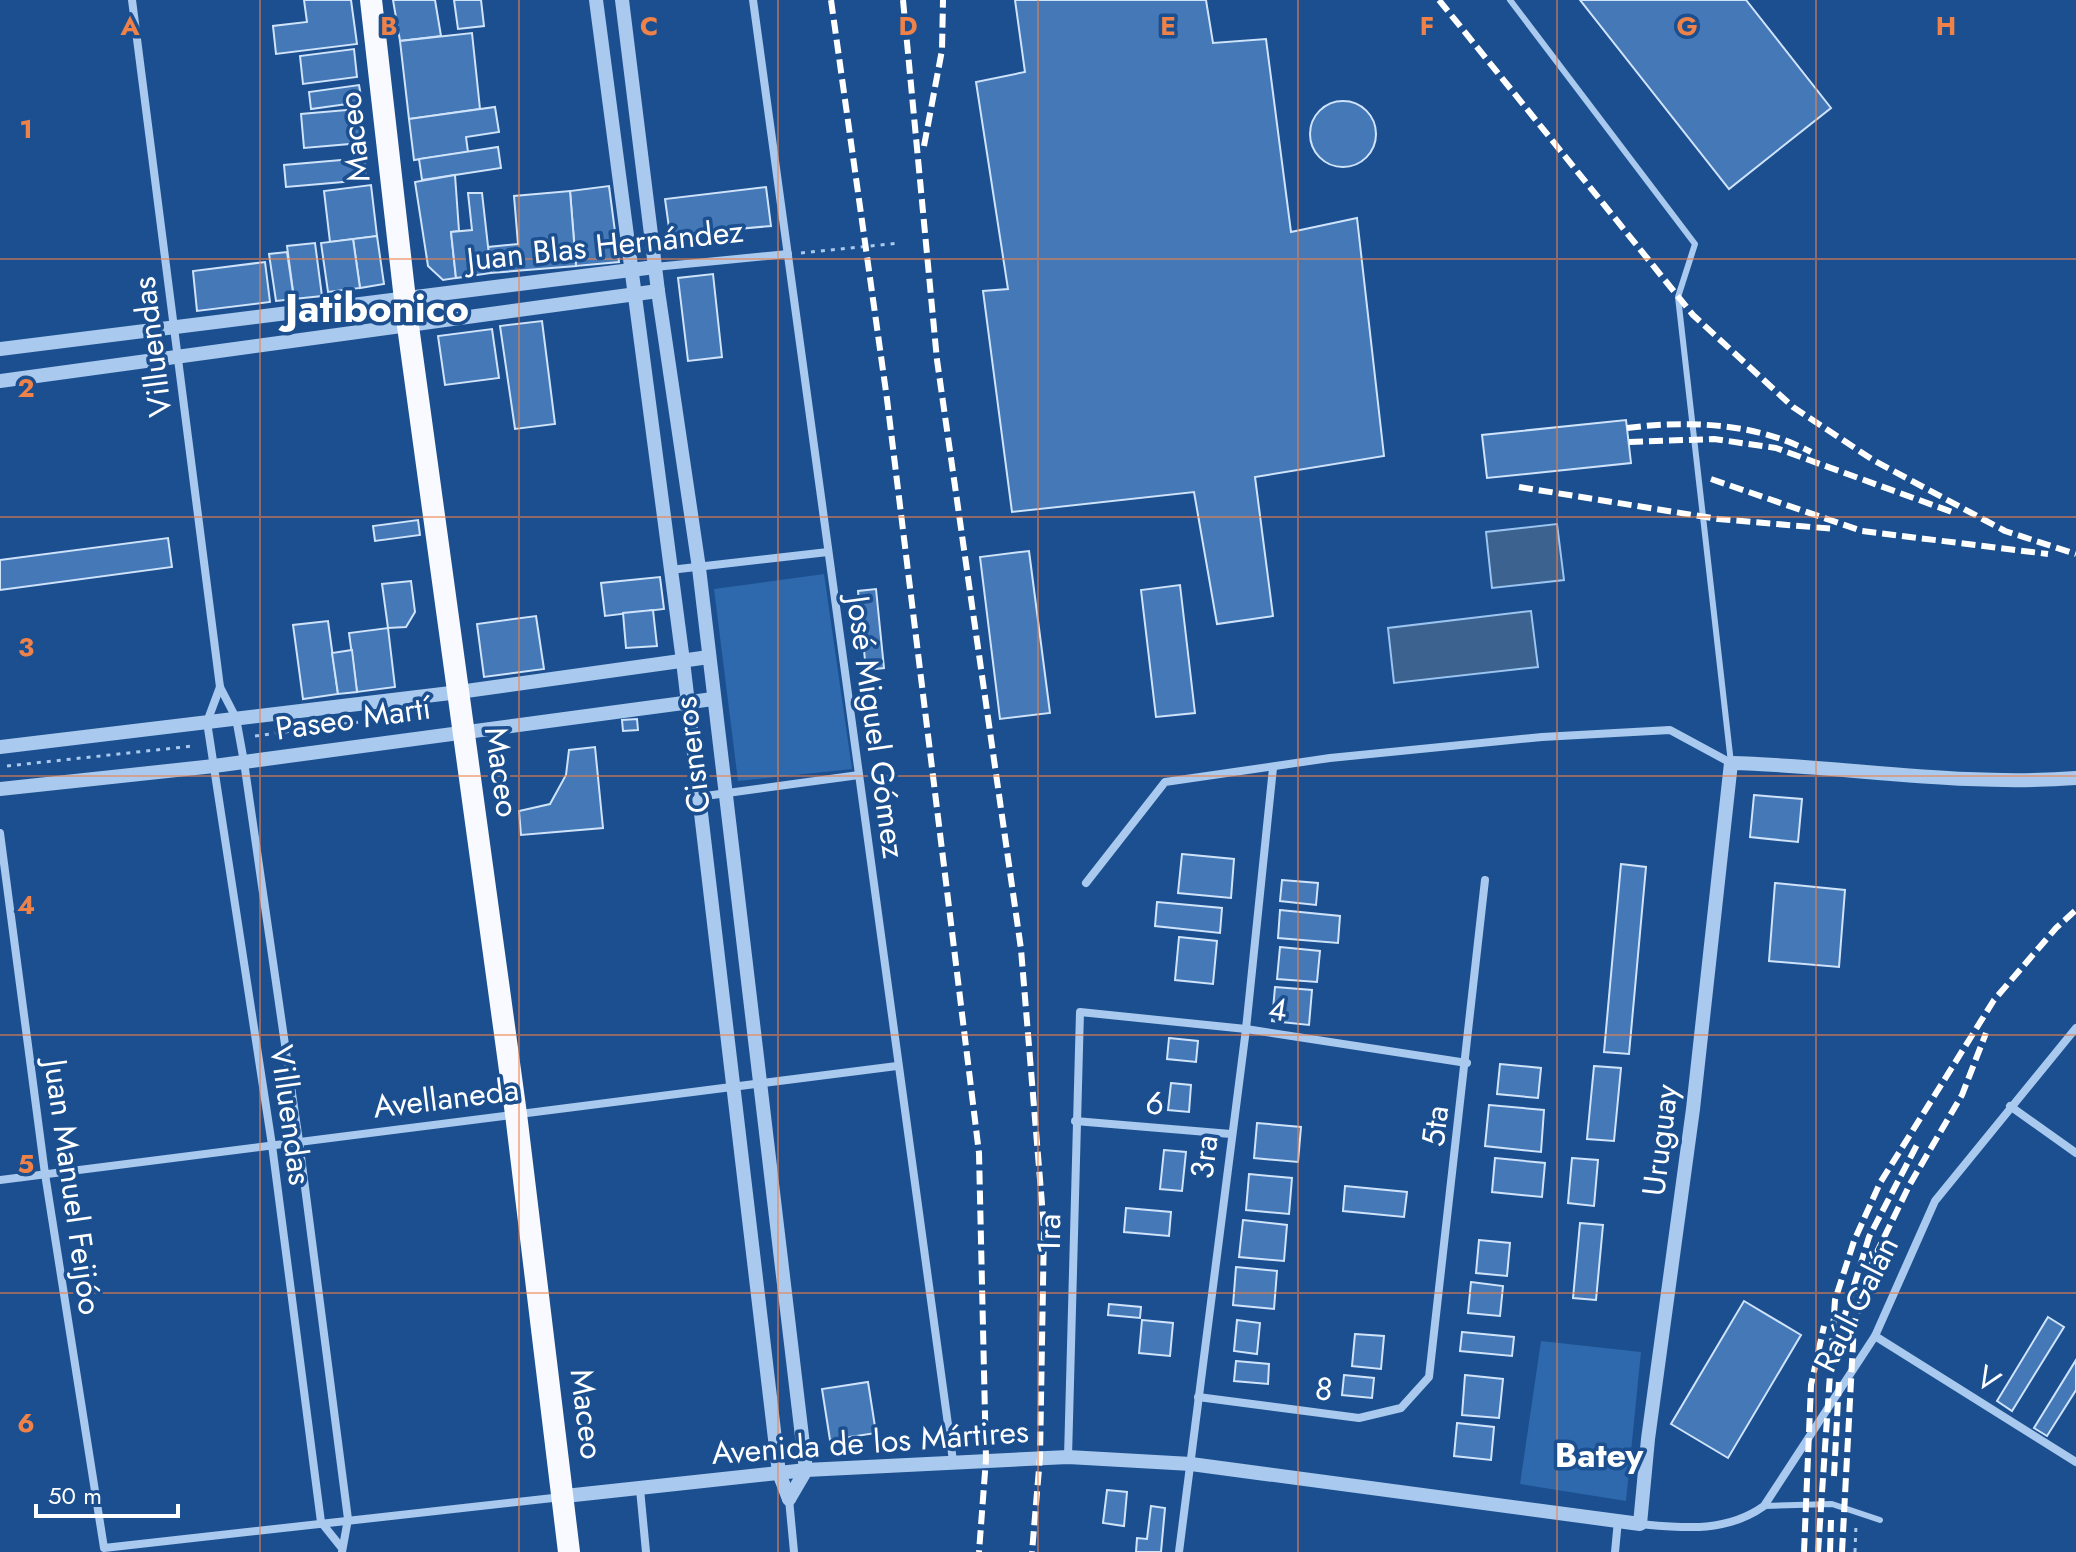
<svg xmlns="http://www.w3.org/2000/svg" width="2076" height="1552" viewBox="0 0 2076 1552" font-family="Jost,sans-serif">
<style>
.green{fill:#2e69ad}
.water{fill:#3c6290;stroke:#9cc4f0;stroke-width:2}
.building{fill:#4478b7;stroke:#cfe3fa;stroke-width:2}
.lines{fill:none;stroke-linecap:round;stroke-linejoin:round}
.path{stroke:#a9c9ee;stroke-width:3;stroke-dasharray:4 6;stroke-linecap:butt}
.service{stroke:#a9c9ee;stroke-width:6}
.minor{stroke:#a9c9ee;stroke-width:8}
.tertiary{stroke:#a9c9ee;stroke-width:14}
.trunk{stroke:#f8faff;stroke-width:22}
.rail{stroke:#fff;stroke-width:6;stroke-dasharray:14 6;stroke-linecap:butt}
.grid{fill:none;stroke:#ee8249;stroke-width:2;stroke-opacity:0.55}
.labels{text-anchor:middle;stroke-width:7;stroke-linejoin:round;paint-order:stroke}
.street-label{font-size:32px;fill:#fff;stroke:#1b4f8f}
.neighbourhood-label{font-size:34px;font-weight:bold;fill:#fff;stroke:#1b4f8f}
.district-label{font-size:40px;font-weight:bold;fill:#fff;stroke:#1b4f8f}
.grid-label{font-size:26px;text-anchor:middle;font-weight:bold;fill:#ee8249;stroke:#1b4f8f;stroke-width:7;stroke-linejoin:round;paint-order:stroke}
</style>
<rect width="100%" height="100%" fill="#1b4f8f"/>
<g class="green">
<polygon points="824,574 852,769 738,781 714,589"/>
<polygon points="1541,1341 1641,1352 1626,1501 1520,1484"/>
</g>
<g class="water">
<polygon points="1557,524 1564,580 1492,588 1486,532"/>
<polygon points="1531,611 1538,667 1394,683 1388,628"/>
</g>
<g class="building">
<polygon points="304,0 351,0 357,44 276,54 273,26 307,22"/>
<polygon points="393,0 435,0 441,36 400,41"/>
<polygon points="454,0 481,0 484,26 458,29"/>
<polygon points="1015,0 1206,0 1213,43 1266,39 1291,232 1357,218 1384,456 1255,477 1273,616 1217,624 1194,492 1012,512 983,291 1008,289 976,82 1025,72"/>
<polygon points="1580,0 1746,0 1831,108 1729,189"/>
<polygon points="472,33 480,109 409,119 400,41"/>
<polygon points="354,49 357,77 303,84 300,56"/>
<polygon points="359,85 362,102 311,109 309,92"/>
<circle cx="1343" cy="134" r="33"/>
<polygon points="495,107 499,132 466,137 468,152 414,160 409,119"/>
<polygon points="358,109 361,143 304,148 301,114"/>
<polygon points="498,147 501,168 422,180 419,159"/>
<polygon points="364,158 366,180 286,187 284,165"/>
<polygon points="455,175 459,231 451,232 456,278 443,280 428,266 415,182"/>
<polygon points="371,185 377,236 330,242 324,191"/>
<polygon points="609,186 619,262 576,266 570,191"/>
<polygon points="766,187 771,226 670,235 665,199"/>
<polygon points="570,191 576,266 491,273 488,247 518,244 514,196"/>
<polygon points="468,193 482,193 491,273 456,278 451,232 472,230"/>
<polygon points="377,236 384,284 360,288 353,239"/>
<polygon points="353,239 360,288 328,292 321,243"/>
<polygon points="315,243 322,296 294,299 287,246"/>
<polygon points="287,252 294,299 276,301 269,254"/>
<polygon points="265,262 270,302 197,311 193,271"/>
<polygon points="713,274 722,357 688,361 678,278"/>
<polygon points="542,321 555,424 515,429 500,326"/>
<polygon points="492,329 499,378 445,385 438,336"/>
<polygon points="1626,420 1631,463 1487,478 1482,435"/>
<polygon points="418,520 420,535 375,541 373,526"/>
<polygon points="168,538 172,567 0,590 0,560"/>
<polygon points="1029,551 1050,713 1000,719 980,557"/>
<polygon points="660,577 664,609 605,616 601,583"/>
<polygon points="411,581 415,612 406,627 388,628 382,584"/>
<polygon points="1180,585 1195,713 1156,717 1141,590"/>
<polygon points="876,589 884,668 866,670 858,591"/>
<polygon points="653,610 657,646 626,648 623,613"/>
<polygon points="536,616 544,669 484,677 477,624"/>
<polygon points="328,621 338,694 303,699 293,625"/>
<polygon points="388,628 395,687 357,692 349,633"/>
<polygon points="352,650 357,692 338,694 332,653"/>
<polygon points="637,719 638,730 623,731 622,720"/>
<polygon points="595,747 603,828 521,835 519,811 550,804 566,775 569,750"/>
<polygon points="1754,795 1802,799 1798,842 1750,837"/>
<polygon points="1182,854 1234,859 1231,898 1178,893"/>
<polygon points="1621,864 1646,867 1629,1054 1604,1052"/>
<polygon points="1282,880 1318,883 1316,905 1280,901"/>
<polygon points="1775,883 1845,890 1839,967 1769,961"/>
<polygon points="1157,902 1222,908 1220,933 1155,926"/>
<polygon points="1280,910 1340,916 1338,943 1278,938"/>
<polygon points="1179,937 1217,941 1213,984 1175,980"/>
<polygon points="1280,947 1320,951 1317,982 1277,979"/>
<polygon points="1275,987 1312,990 1309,1025 1272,1021"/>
<polygon points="1169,1038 1198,1041 1196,1062 1167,1059"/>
<polygon points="1500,1064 1541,1068 1538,1098 1497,1094"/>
<polygon points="1594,1066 1621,1068 1614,1141 1587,1139"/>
<polygon points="1171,1083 1191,1085 1189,1112 1168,1110"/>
<polygon points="1489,1105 1544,1110 1541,1152 1485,1146"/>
<polygon points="1257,1123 1301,1127 1298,1162 1254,1158"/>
<polygon points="1164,1150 1186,1152 1182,1191 1160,1189"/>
<polygon points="1495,1158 1545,1163 1542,1197 1492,1192"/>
<polygon points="1572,1158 1598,1160 1594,1206 1568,1203"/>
<polygon points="1249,1174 1292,1178 1289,1214 1246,1210"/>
<polygon points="1345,1186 1407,1192 1404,1217 1343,1211"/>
<polygon points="1126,1208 1171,1212 1169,1236 1124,1232"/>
<polygon points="1243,1220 1287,1225 1284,1261 1239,1257"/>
<polygon points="1580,1223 1603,1225 1596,1300 1573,1298"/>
<polygon points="1479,1240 1510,1243 1507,1276 1476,1273"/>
<polygon points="1236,1267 1277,1271 1274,1309 1233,1305"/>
<polygon points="1471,1282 1503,1286 1500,1316 1468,1313"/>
<polygon points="1744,1301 1801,1335 1728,1458 1671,1424"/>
<polygon points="1109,1304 1141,1307 1140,1318 1108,1315"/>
<polygon points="2048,1317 2064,1327 2012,1411 1997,1401"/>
<polygon points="1142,1320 1173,1323 1170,1356 1139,1353"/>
<polygon points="1237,1320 1260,1323 1257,1354 1234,1351"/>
<polygon points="1462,1332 1514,1337 1512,1356 1460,1351"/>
<polygon points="1355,1334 1384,1336 1381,1369 1352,1366"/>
<polygon points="2076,1360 2076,1390 2047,1436 2034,1428"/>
<polygon points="1236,1361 1269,1364 1268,1384 1234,1381"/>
<polygon points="1344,1375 1374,1378 1372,1398 1342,1395"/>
<polygon points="1465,1375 1503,1379 1499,1418 1462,1415"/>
<polygon points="868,1382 876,1433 830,1440 822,1389"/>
<polygon points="1457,1423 1494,1427 1491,1460 1454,1456"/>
<polygon points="1107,1490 1127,1492 1124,1526 1103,1523"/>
<polygon points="1151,1506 1165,1508 1161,1552 1136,1552 1137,1538 1147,1539"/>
</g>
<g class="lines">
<g class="path">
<polyline points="801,253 900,243"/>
<polyline points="255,736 360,722"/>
<polyline points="7,766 193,746"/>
<polyline points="1855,1552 1856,1524"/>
</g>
<g class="service">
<polyline points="1510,0 1695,244 1678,297 1731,763"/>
<polyline points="1764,1506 1832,1504 1880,1520"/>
</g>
<g class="minor">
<polyline points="132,0 220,687 236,718 244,762 299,1141 348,1519 342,1552"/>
<polyline points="753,0 953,1461"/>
<polyline points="655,267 788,254"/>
<polyline points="670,570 828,552"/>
<polyline points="220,687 207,722 272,1145 321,1522 341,1547"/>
<polyline points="698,797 859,775"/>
<polyline points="0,833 45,1174 104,1548 562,1497"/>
<polyline points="1086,883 1165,782 1330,758 1542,737 1670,730 1731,763"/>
<polyline points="2010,1106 2076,1153"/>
<polyline points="1075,1121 1231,1134"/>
<polyline points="0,1180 897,1066"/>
<polyline points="1875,1336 2076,1462"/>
<polyline points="1198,1397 1359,1418 1401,1408 1429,1377 1485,880"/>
<polyline points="1068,1457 1080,1012 1246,1029 1467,1063"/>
<polyline points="640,1489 646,1552"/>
<polyline points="789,1499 794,1552"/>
<path d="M 1640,1524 C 1684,1528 1726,1533 1764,1506 L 1875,1336 L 1935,1201 L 2076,1028"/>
<polyline points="1179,1552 1246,1029 1273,768"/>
<polyline points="1615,1552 1618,1520"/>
</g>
<g class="tertiary">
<polyline points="596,0 683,661 779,1473 789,1499"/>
<polyline points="622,0 658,291 699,568 806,1470 789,1499"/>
<polyline points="0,349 655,267"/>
<polyline points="0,381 658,291"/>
<polyline points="0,747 459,692 709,657"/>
<polyline points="0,789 214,766 713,699"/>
<path d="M 565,1496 L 806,1470 L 1068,1457 L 1191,1464 L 1640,1524 L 1648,1439 L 1693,1109 L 1731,763 C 1846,766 1961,787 2076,778"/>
</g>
<polyline class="trunk" points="371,0 408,326 516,1114 569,1552"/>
<g class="rail">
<polyline points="831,0 887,399 979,1153 986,1459 979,1552"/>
<polyline points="903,0 937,360 1021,949 1044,1228 1040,1457 1032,1552"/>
<polyline points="1439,0 1693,315 1793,407 1873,460 2005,531 2076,554"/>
<polyline points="924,146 942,50 943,0"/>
<path d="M 1627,428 C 1688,420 1757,423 1811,452"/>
<polyline points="1629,442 1714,439 1776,448 1952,512"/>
<polyline points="1711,479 1862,531 2048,554"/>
<polyline points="1519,487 1718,519 1835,529"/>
<polyline points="1842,1324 1869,1237 1919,1141"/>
<polyline points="1834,1476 1839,1380"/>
<polyline points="1804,1552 1811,1385 1824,1326"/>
<polyline points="1818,1552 1835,1300 1854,1241 1880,1183 1994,1000 2056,928 2076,910"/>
<polyline points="1830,1552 1831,1520"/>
<polyline points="1842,1552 1854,1324 1873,1260 1910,1184 1962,1095 1986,1033"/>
</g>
</g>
<path class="grid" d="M 260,0 L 260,1552M 519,0 L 519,1552M 778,0 L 778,1552M 1038,0 L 1038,1552M 1298,0 L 1298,1552M 1557,0 L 1557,1552M 1816,0 L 1816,1552M 0,259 L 2076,259M 0,517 L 2076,517M 0,776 L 2076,776M 0,1035 L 2076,1035M 0,1293 L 2076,1293"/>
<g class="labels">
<g class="street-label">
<text transform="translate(354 137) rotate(-96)" y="11">Maceo</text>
<text transform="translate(605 245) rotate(-6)" y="11">Juan Blas Hernández</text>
<text transform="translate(152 347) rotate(-97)" y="11">Villuendas</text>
<text transform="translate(353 718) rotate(-8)" y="11">Paseo Martí</text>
<text transform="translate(876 727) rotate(82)" y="11">José Miguel Gómez</text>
<text transform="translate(692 755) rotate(-97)" y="11">Cisneros</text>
<text transform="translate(502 772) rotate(82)" y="11">Maceo</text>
<text transform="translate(1278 1009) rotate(9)" y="11">4</text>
<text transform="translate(446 1098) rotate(-7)" y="11">Avellaneda</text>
<text transform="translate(1155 1103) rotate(5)" y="11">6</text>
<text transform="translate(291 1115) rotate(82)" y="11">Villuendas</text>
<text transform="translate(1435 1126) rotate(-83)" y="11">5ta</text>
<text transform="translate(1660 1140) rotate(-83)" y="11">Uruguay</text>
<text transform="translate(1204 1157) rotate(-83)" y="11">3ra</text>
<text transform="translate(73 1187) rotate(82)" y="11">Juan Manuel Feijóo</text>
<text transform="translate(1049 1234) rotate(-89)" y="11">1ra</text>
<text transform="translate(1856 1304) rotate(-63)" y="11">Raúl Galán</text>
<text transform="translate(1988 1379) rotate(32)" y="11">V</text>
<text transform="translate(1324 1389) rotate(7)" y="11">8</text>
<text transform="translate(587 1414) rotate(83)" y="11">Maceo</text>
<text transform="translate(870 1442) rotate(-4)" y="11">Avenida de los Mártires</text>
</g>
<g class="neighbourhood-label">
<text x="1599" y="1467">Batey</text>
</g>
<g class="district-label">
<text x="377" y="322">Jatibonico</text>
</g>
</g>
<g class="grid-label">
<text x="130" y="35">A</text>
<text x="389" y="35">B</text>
<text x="649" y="35">C</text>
<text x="908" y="35">D</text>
<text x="1168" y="35">E</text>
<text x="1427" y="35">F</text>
<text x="1687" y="35">G</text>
<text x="1946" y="35">H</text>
<text x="26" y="138">1</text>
<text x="26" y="397">2</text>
<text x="26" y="656">3</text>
<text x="26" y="914">4</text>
<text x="26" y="1173">5</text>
<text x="26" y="1432">6</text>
</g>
<path d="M36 1504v12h142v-12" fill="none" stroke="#ffffff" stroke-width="4"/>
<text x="48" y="1504" font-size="24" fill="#ffffff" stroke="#1b4f8f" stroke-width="6" paint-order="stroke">50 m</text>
</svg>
